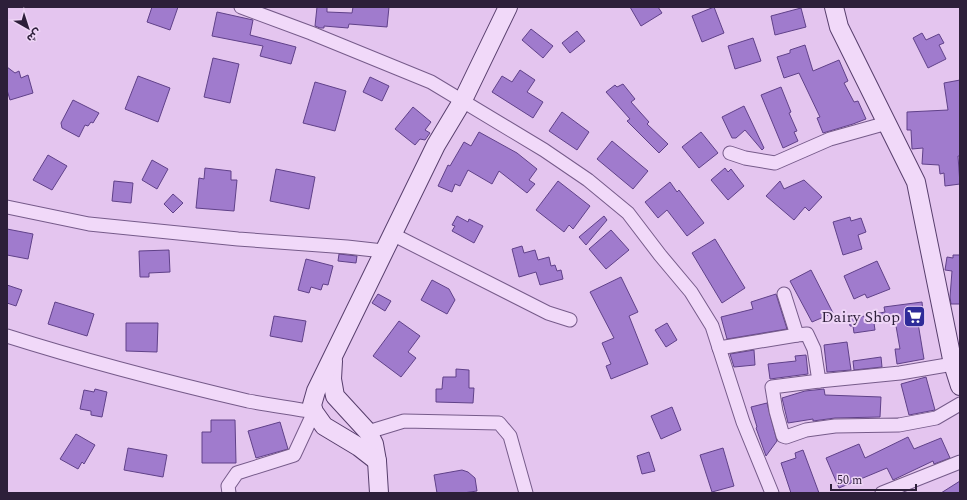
<svg xmlns="http://www.w3.org/2000/svg" width="967" height="500" viewBox="0 0 967 500" font-family="Spectral,'Noto Sans Arabic',serif">
<style>
.building{fill:#a07bcd;stroke:#604189}
.lines{fill:none;stroke-linecap:round;stroke-linejoin:round}
.street-casing{stroke:#765b8a;stroke-width:15}
.secondary-casing{stroke:#573e6c;stroke-width:20}
.street{stroke:#f1d9f9;stroke-width:13}
.secondary{stroke:#f1d9f9;stroke-width:18}
.labels{text-anchor:middle;stroke-width:4;stroke-linejoin:round;paint-order:stroke}
.poi-label{font-size:16px;fill:#2d1f3a;stroke:#eed5f6;text-anchor:end}
</style>
<rect width="100%" height="100%" fill="#e4c5ef"/>
<g class="building">
<polygon points="152,7 178,7 170,30 147,22"/>
<polygon points="317,7 327,7 327,12 352,13 353,7 389,7 387,27 349,24 348,28 324,26 324,28 320,28 315,26"/>
<polygon points="630,7 658,7 662,13 641,26"/>
<polygon points="714,7 724,33 702,42 692,16"/>
<polygon points="801,8 806,27 775,35 771,16"/>
<polygon points="217,12 253,20 250,35 296,47 291,64 260,56 263,46 212,36"/>
<polygon points="531,29 553,46 543,58 522,40"/>
<polygon points="577,31 585,41 570,53 562,43"/>
<polygon points="922,33 926,40 939,34 944,43 939,45 946,59 928,68 913,38"/>
<polygon points="753,38 761,61 735,69 728,46"/>
<polygon points="805,45 813,71 839,60 848,81 844,83 854,102 858,101 866,119 853,124 823,133 817,118 820,117 799,73 784,78 777,57 790,53 790,50"/>
<polygon points="213,58 239,64 230,103 204,97"/>
<polygon points="7,67 15,73 19,71 21,78 28,75 33,93 10,100 7,90"/>
<polygon points="520,70 535,80 527,92 543,102 533,118 492,92 502,76 512,82"/>
<polygon points="138,76 170,88 158,122 125,109"/>
<polygon points="370,77 389,86 382,101 363,92"/>
<polygon points="960,80 960,156 958,156 960,184 945,186 944,173 940,174 939,165 922,164 923,148 912,149 911,130 907,130 907,112 948,110 944,83"/>
<polygon points="315,82 346,91 335,131 303,123"/>
<polygon points="623,84 635,99 631,102 649,122 647,124 668,144 659,153 627,121 630,119 606,92 615,85 617,87"/>
<polygon points="781,87 791,112 789,113 797,131 794,132 798,141 783,148 761,95"/>
<polygon points="73,100 99,113 93,123 91,122 88,126 85,125 79,137 62,128 61,123"/>
<polygon points="744,106 764,148 762,150 745,130 736,138 732,138 722,117"/>
<polygon points="413,107 431,122 425,130 430,133 425,140 420,139 415,145 395,129"/>
<polygon points="562,112 589,132 577,150 549,131"/>
<polygon points="479,132 517,153 537,169 529,180 535,184 527,193 499,171 492,184 468,170 460,186 455,184 452,192 438,186 448,165 450,166 464,142 471,146"/>
<polygon points="701,132 718,153 699,168 682,147"/>
<polygon points="612,141 648,171 633,189 597,159"/>
<polygon points="48,155 67,166 52,190 33,180"/>
<polygon points="152,160 168,169 157,189 142,180"/>
<polygon points="205,168 231,171 231,180 237,180 234,211 196,208 199,178 204,179"/>
<polygon points="725,168 728,172 731,169 744,186 728,200 711,180"/>
<polygon points="276,169 315,177 309,209 270,201"/>
<polygon points="804,180 822,197 809,211 805,207 794,220 766,196 780,181 784,189"/>
<polygon points="114,181 133,183 131,203 112,201"/>
<polygon points="558,181 590,206 573,229 569,225 564,232 536,210"/>
<polygon points="670,182 677,192 679,190 704,223 687,236 667,210 658,218 645,202"/>
<polygon points="173,194 183,203 173,213 164,204"/>
<polygon points="457,216 468,222 469,219 483,226 474,243 452,231 455,226 452,225"/>
<polygon points="604,216 607,220 586,245 579,237"/>
<polygon points="850,217 851,221 861,218 866,232 858,235 862,249 843,255 833,222"/>
<polygon points="7,229 33,234 28,259 7,255"/>
<polygon points="611,230 629,250 606,269 589,249"/>
<polygon points="715,239 745,288 722,303 692,253"/>
<polygon points="522,246 524,253 535,250 538,260 549,257 551,266 555,265 557,271 561,270 563,279 540,285 536,272 519,277 512,249"/>
<polygon points="169,250 170,272 149,273 149,277 140,277 139,251"/>
<polygon points="339,254 357,256 356,263 338,261"/>
<polygon points="953,255 960,255 960,304 951,304 950,297 952,271 945,270 947,257 953,258"/>
<polygon points="306,259 333,266 328,285 323,284 321,290 311,287 309,293 298,290"/>
<polygon points="877,261 890,289 867,298 865,294 854,299 844,276"/>
<polygon points="811,270 833,313 812,322 790,281"/>
<polygon points="621,277 638,312 629,316 648,364 611,379 606,366 611,364 602,343 614,338 590,292"/>
<polygon points="432,280 449,289 455,300 447,314 421,300"/>
<polygon points="7,285 22,290 16,306 7,303"/>
<polygon points="378,294 391,301 385,311 372,303"/>
<polygon points="776,294 787,329 727,339 721,317 753,309 751,302"/>
<polygon points="55,302 94,314 87,336 48,324"/>
<polygon points="922,302 924,322 918,323 924,359 897,364 895,349 900,349 896,326 892,326 892,321 874,323 875,330 854,333 853,326 850,326 849,319 885,312 884,307"/>
<polygon points="274,316 306,321 302,342 270,336"/>
<polygon points="399,321 420,336 408,352 416,358 401,377 373,356"/>
<polygon points="126,323 158,323 157,352 126,351"/>
<polygon points="667,323 677,340 666,347 655,330"/>
<polygon points="847,342 851,370 827,372 824,345"/>
<polygon points="754,350 755,365 734,367 730,354"/>
<polygon points="806,355 808,374 770,379 768,364 796,361 795,356"/>
<polygon points="881,357 882,367 854,370 853,361"/>
<polygon points="456,369 469,370 469,388 474,388 473,403 436,402 436,389 442,389 443,377 456,377"/>
<polygon points="926,377 935,410 909,415 901,384"/>
<polygon points="95,389 107,392 102,417 91,415 91,411 80,409 84,390 94,392"/>
<polygon points="824,389 825,395 881,397 880,417 835,418 813,421 813,419 788,423 782,398 805,391"/>
<polygon points="767,403 777,441 766,456 756,428 757,427 751,407"/>
<polygon points="672,407 681,430 661,439 651,416"/>
<polygon points="211,420 235,420 236,463 202,463 202,432 211,432"/>
<polygon points="280,422 288,449 256,458 248,431"/>
<polygon points="76,434 95,445 84,464 82,462 78,469 60,459"/>
<polygon points="908,437 914,449 941,438 950,458 934,464 933,461 893,480 887,468 839,488 826,458 859,444 865,458"/>
<polygon points="128,448 167,455 163,477 124,470"/>
<polygon points="723,448 734,486 712,492 700,455"/>
<polygon points="803,450 819,493 791,493 781,463 796,458 795,453"/>
<polygon points="649,452 655,471 642,474 637,456"/>
<polygon points="462,470 468,472 475,478 477,491 463,493 437,493 434,475"/>
<polygon points="960,481 960,493 941,493"/>
</g>
<g class="lines">
<defs>
<g id="street">
<polyline points="241,7 311,33 431,82 544,150 588,180 628,213 660,255 691,292 712,326 743,422 772,493"/>
<polyline points="730,153 745,158 775,163 830,139 887,123"/>
<polyline points="7,207 89,224 238,239 347,247 383,251"/>
<polyline points="392,234 548,313 570,320"/>
<polyline points="784,294 797,335 807,334 814,349 819,381 772,387 776,411 783,436 786,437 806,430 835,426 899,425 936,418 960,404"/>
<path d="M 7,336 C 86,361 167,382 248,401 C 269,405 292,408 314,412 L 294,455 L 237,473 L 228,486 L 229,493"/>
<polyline points="719,348 797,335"/>
<polyline points="819,381 900,373 953,364"/>
<polyline points="368,432 404,421 499,423 510,436 526,493"/>
<polyline points="882,493 960,462"/>
</g>
<g id="secondary">
<polyline points="834,7 839,27 916,182 953,364 960,386"/>
<polyline points="333,361 332,379 335,396 368,432 374,444 377,461 379,493"/>
<polyline points="377,461 359,447 324,426 314,412 312,405 316,391 436,145 463,100 508,7"/>
</g>
</defs>
<use href="#street" class="street-casing"/>
<use href="#secondary" class="secondary-casing"/>
<use href="#street" class="street"/>
<use href="#secondary" class="secondary"/>
</g>
<defs>
<symbol id="supermarket-square" viewBox="-11 -11 22 22"><rect x="-9" y="-9" width="18" height="18" rx="4" fill="#2e2b99" stroke="#eed5f6"/><path d="M-6-5.5h2.5l.6 2H6L4.5 2H-2.5L-4.4-4H-6ZM-1.5 3.2a1.3 1.3 0 1 0 .1 0ZM3 3.2a1.3 1.3 0 1 0 .1 0Z" fill="#fff"/></symbol>
</defs>
<g fill-rule="evenodd">
<use href="#supermarket-square" x="902" y="304" width="25" height="25"/>
</g>
<g class="labels">
<g class="poi-label">
<text x="900" y="322">Dairy Shop</text>
</g>
</g>
<rect width="967" height="500" fill="none" stroke="#2d1f3a" stroke-width="16"/>
<g transform="translate(28 28) rotate(141)" stroke="#eed5f6" stroke-width="3" paint-order="stroke">
<path d="M0-3L7 15L0 10L-7 15Z" fill="#2d1f3a"/>
<text y="-6" font-size="11" font-weight="bold" text-anchor="middle" fill="#2d1f3a">ش</text>
</g>
<path d="M831 484v6h85v-6" fill="none" stroke="#2d1f3a" stroke-width="2"/>
<text x="837" y="484" font-size="12" fill="#2d1f3a" stroke="#eed5f6" stroke-width="3" paint-order="stroke">50 m</text>
</svg>
